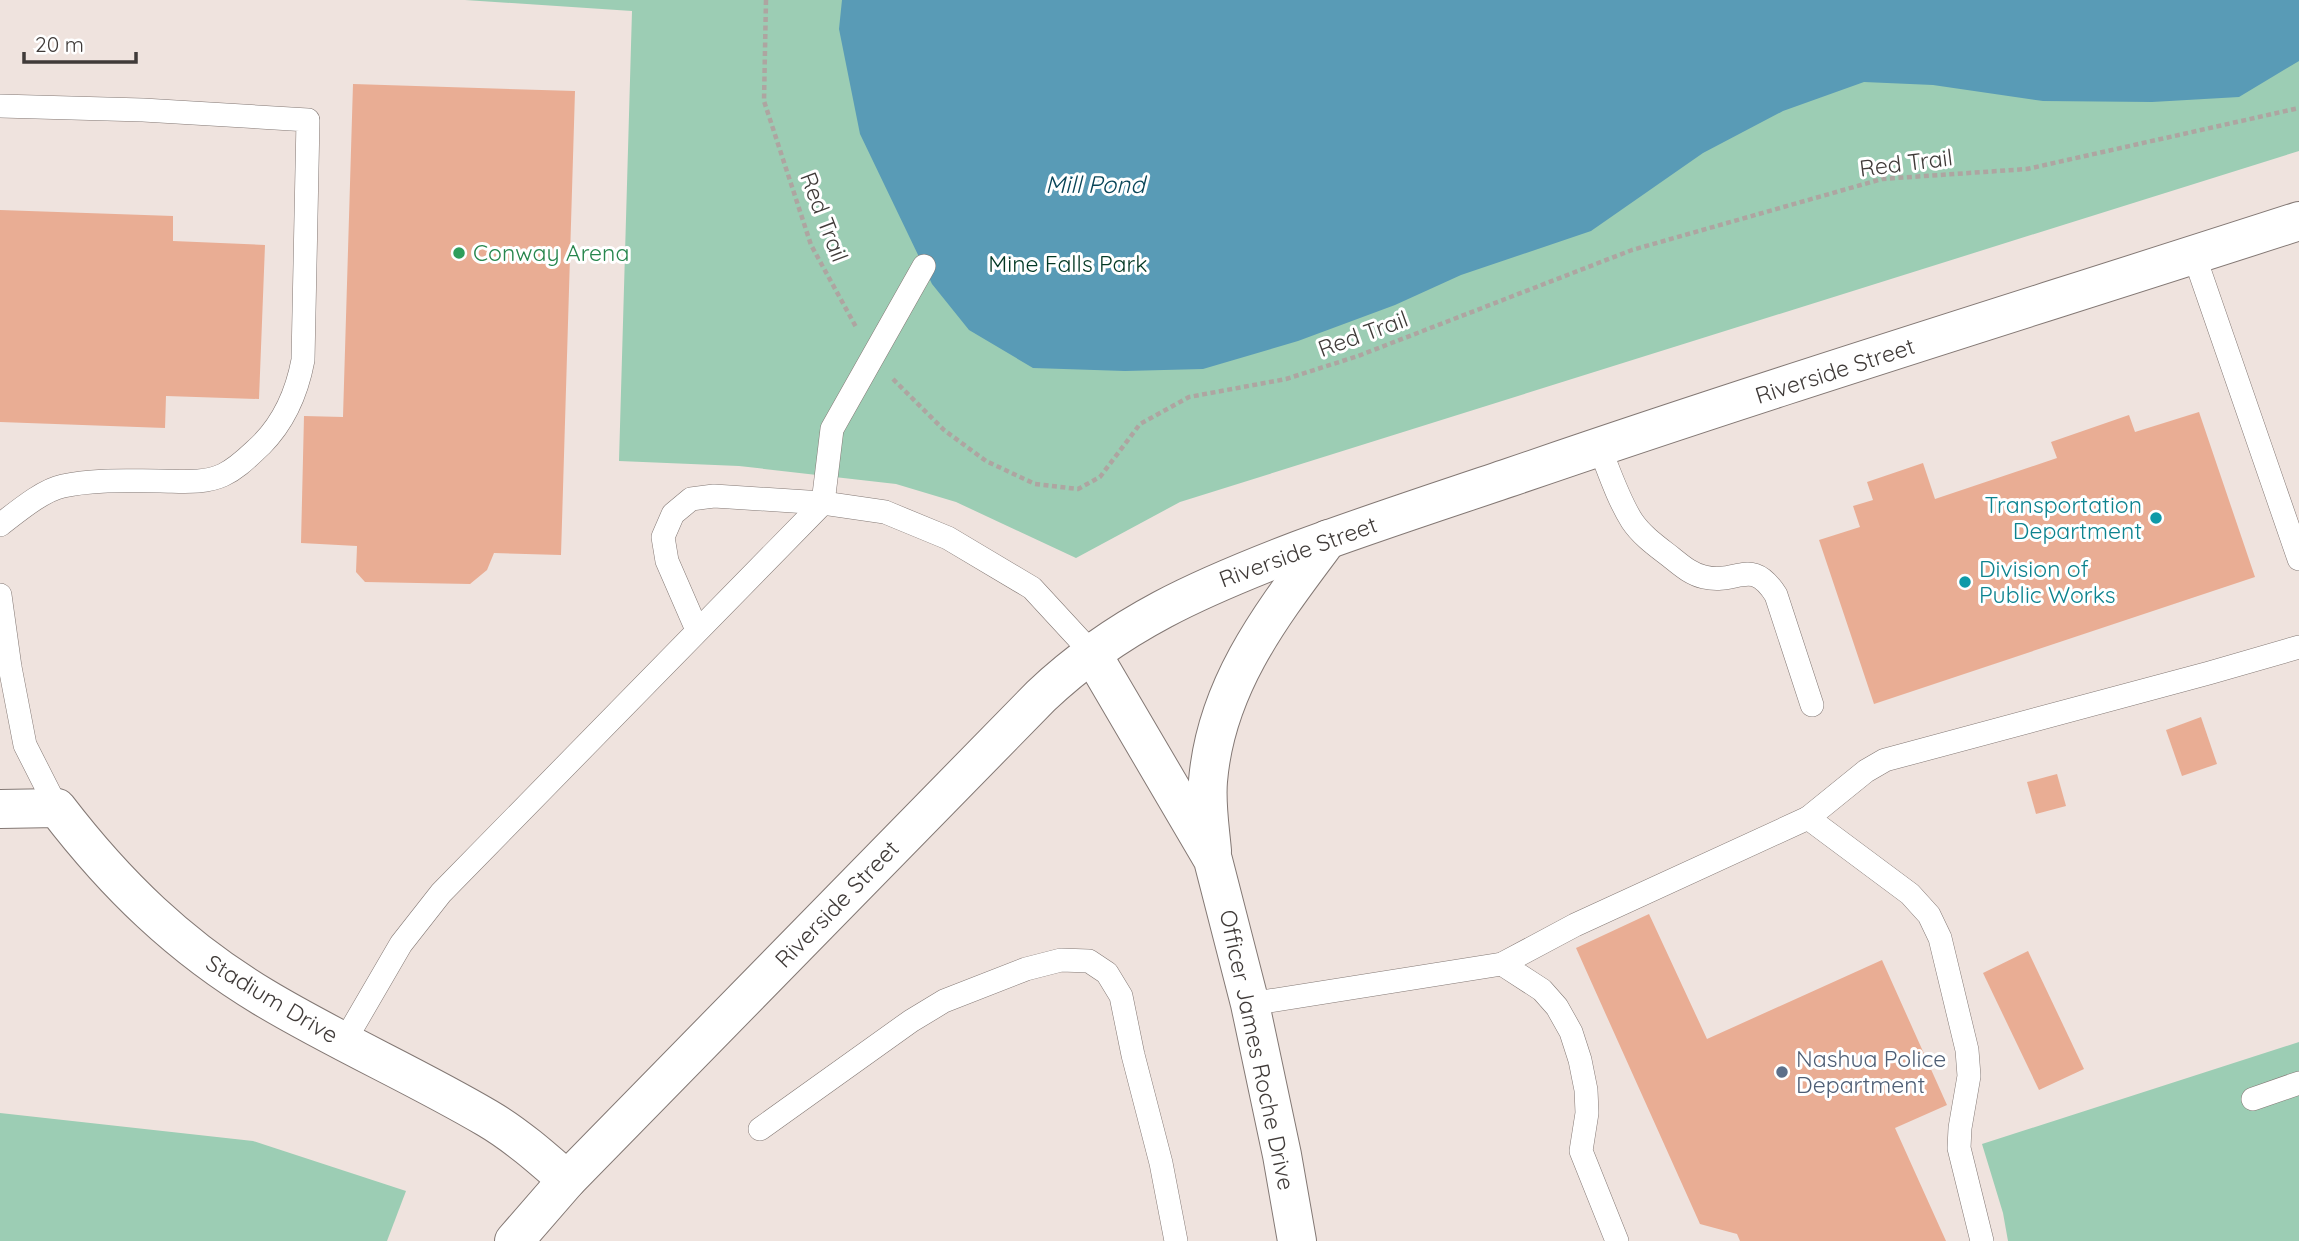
<svg xmlns="http://www.w3.org/2000/svg" width="2299" height="1241" viewBox="0 0 2299 1241" font-family="Quicksand,sans-serif">
<style>
.green{fill:#9ccdb4}
.water{fill:#599bb6}
.building{fill:#e9ad94}
.lines{fill:none;stroke-linecap:round;stroke-linejoin:round}
.lane-casing{stroke:#837874;stroke-width:24}
.street-casing{stroke:#837874;stroke-width:40}
.path{stroke:#aea5a1;stroke-width:4.5;stroke-dasharray:5 3.5;stroke-linecap:butt}
.lane{stroke:#fff;stroke-width:23}
.street{stroke:#fff;stroke-width:38}
.leisure-dot{fill:#2e9e5b;stroke:#fff;stroke-width:2.5}
.culture-dot{fill:#0f9aa8;stroke:#fff;stroke-width:2.5}
.service-dot{fill:#5c6f8a;stroke:#fff;stroke-width:2.5}
.labels{text-anchor:middle;stroke-width:6;stroke-linejoin:round;paint-order:stroke}
.street-label{font-size:23px;fill:#403b39;stroke:#fff}
.leisure-label{font-size:23px;fill:#27864d;stroke:#fff;text-anchor:start}
.park-label{font-size:23px;fill:#023824;stroke:#fff}
.culture-label{font-size:23px;fill:#0d838f;stroke:#fff;text-anchor:end}
.service-label{font-size:23px;fill:#4e5e75;stroke:#fff;text-anchor:start}
.water-label{font-size:24px;font-style:italic;fill:#094558;stroke:#fff}
</style>
<rect width="100%" height="100%" fill="#efe3de"/>
<g class="green">
<polygon points="465,0 2299,0 2299,151 1180,502 1076,558 956,502 896,484 739,466 619,461 632,11"/>
<polygon points="2299,1042 2299,1241 2008,1241 2003,1213 1982,1144"/>
<polygon points="0,1113 253,1141 406,1191 387,1241 0,1241"/>
</g>
<polygon class="water" points="842,0 2299,0 2299,61 2239,97 2152,102 2043,101 1933,85 1864,82 1783,111 1703,153 1591,231 1461,275 1395,305 1298,341 1203,369 1125,371 1033,368 969,330 932,284 860,134 839,29"/>
<g class="building">
<polygon points="353,84 575,91 561,555 494,553 487,570 470,584 365,582 356,572 357,546 301,543 304,416 343,417"/>
<polygon points="0,210 173,216 173,241 265,245 259,399 166,396 165,428 0,422"/>
<polygon points="2199,412 2255,577 1874,704 1819,540 1860,527 1853,506 1873,500 1867,482 1923,463 1935,499 2057,458 2051,442 2129,415 2135,432"/>
<polygon points="2201,717 2217,764 2182,776 2166,730"/>
<polygon points="2057,774 2066,806 2036,814 2027,782"/>
<polygon points="1649,914 1707,1039 1882,960 1947,1105 1895,1128 1946,1241 1740,1241 1737,1234 1700,1224 1576,948"/>
<polygon points="2028,951 2084,1069 2039,1090 1983,973"/>
</g>
<g class="lines">
<defs>
<g id="lane">
<path d="M 0,106 L 143,110 L 308,120 L 303,360 C 297,392 285,421 261,445 C 249,456 238,468 223,475 C 204,484 180,481 160,481 C 128,481 95,479 63,486 C 43,490 17,512 0,525"/>
<polyline points="2194,255 2299,559"/>
<path d="M 1599,446 C 1609,471 1618,499 1632,521 C 1642,536 1658,547 1672,558 C 1682,566 1691,574 1704,577 C 1738,585 1751,556 1776,595 L 1812,705"/>
<polyline points="0,595 10,667 25,745 57,808"/>
<polyline points="697,630 667,561 663,537 673,514 691,499 714,496 823,503 885,512 948,538 1032,588 1091,652"/>
<polyline points="1808,818 1866,771 1885,760 2209,673 2299,647"/>
<polyline points="1502,964 1542,990 1557,1007 1571,1032 1580,1060 1586,1090 1587,1113 1581,1151 1617,1241"/>
<polyline points="1250,1004 1502,964 1575,925 1808,818 1910,894 1929,915 1940,938 1967,1050 1969,1076 1960,1128 1959,1148 1982,1241"/>
<polyline points="344,1042 401,944 441,893 823,503 832,429 924,266"/>
<polyline points="2253,1099 2299,1083"/>
<polyline points="760,1129 911,1021 944,1001 1026,969 1061,960 1089,961 1107,973 1121,996 1133,1055 1161,1163 1176,1241"/>
</g>
<g id="street">
<polyline points="1091,652 1213,860 1250,1004 1282,1155 1297,1241"/>
<path d="M 0,809 L 57,808 C 116,885 180,947 263,997 C 336,1041 414,1075 487,1118 C 516,1135 542,1158 567,1180"/>
<path d="M 1212,851 C 1210,828 1206,805 1208,781 C 1216,685 1272,614 1328,539"/>
<path d="M 514,1241 L 567,1180 L 1041,696 C 1118,623 1202,587 1299,550 C 1369,524 1440,501 1511,477 C 1772,387 2036,306 2299,221"/>
</g>
</defs>
<use href="#lane" class="lane-casing"/>
<use href="#street" class="street-casing"/>
<g class="path">
<polyline points="766,0 764,101 811,245 856,327"/>
<polyline points="893,379 944,430 986,461 1035,484 1078,489 1100,477 1140,424 1189,397 1286,379 1358,356 1632,250 1882,179 2027,169 2299,108"/>
</g>
<use href="#lane" class="lane"/>
<use href="#street" class="street"/>
</g>
<circle class="leisure-dot" cx="459" cy="253" r="7"/>
<g class="culture-dot">
<circle cx="2156" cy="518" r="7"/>
<circle cx="1965" cy="582" r="7"/>
</g>
<circle class="service-dot" cx="1782" cy="1072" r="7"/>
<g class="labels">
<g class="street-label">
<text transform="translate(1906 163) rotate(-7)" y="8">Red Trail</text>
<text transform="translate(824 217) rotate(69)" y="8">Red Trail</text>
<text transform="translate(1363 334) rotate(-20)" y="8">Red Trail</text>
<text transform="translate(1835 371) rotate(-18)" y="8">Riverside Street</text>
<text transform="translate(1298 552) rotate(-20)" y="8">Riverside Street</text>
<text transform="translate(837 904) rotate(-46)" y="8">Riverside Street</text>
<text transform="translate(272 999) rotate(31)" y="8">Stadium Drive</text>
<text transform="translate(1257 1050) rotate(78)" y="8">Officer James Roche Drive</text>
</g>
<g class="leisure-label">
<text x="473" y="261">Conway Arena</text>
</g>
<g class="park-label">
<text x="1068" y="272">Mine Falls Park</text>
</g>
<g class="culture-label">
<text x="2142" y="513">Transportation<tspan x="2142" dy="26">Department</tspan></text>
<text x="1979" y="577" text-anchor="start">Division of<tspan x="1979" dy="26">Public Works</tspan></text>
</g>
<g class="service-label">
<text x="1796" y="1067">Nashua Police<tspan x="1796" dy="26">Department</tspan></text>
</g>
<g class="water-label">
<text x="1095" y="193">Mill Pond</text>
</g>
</g>
<path d="M24 52v10h112v-10" fill="none" stroke="#403b39" stroke-width="3.5"/>
<text x="35" y="52" font-size="21" fill="#403b39" stroke="#ffffff" stroke-width="5" paint-order="stroke">20 m</text>
</svg>
